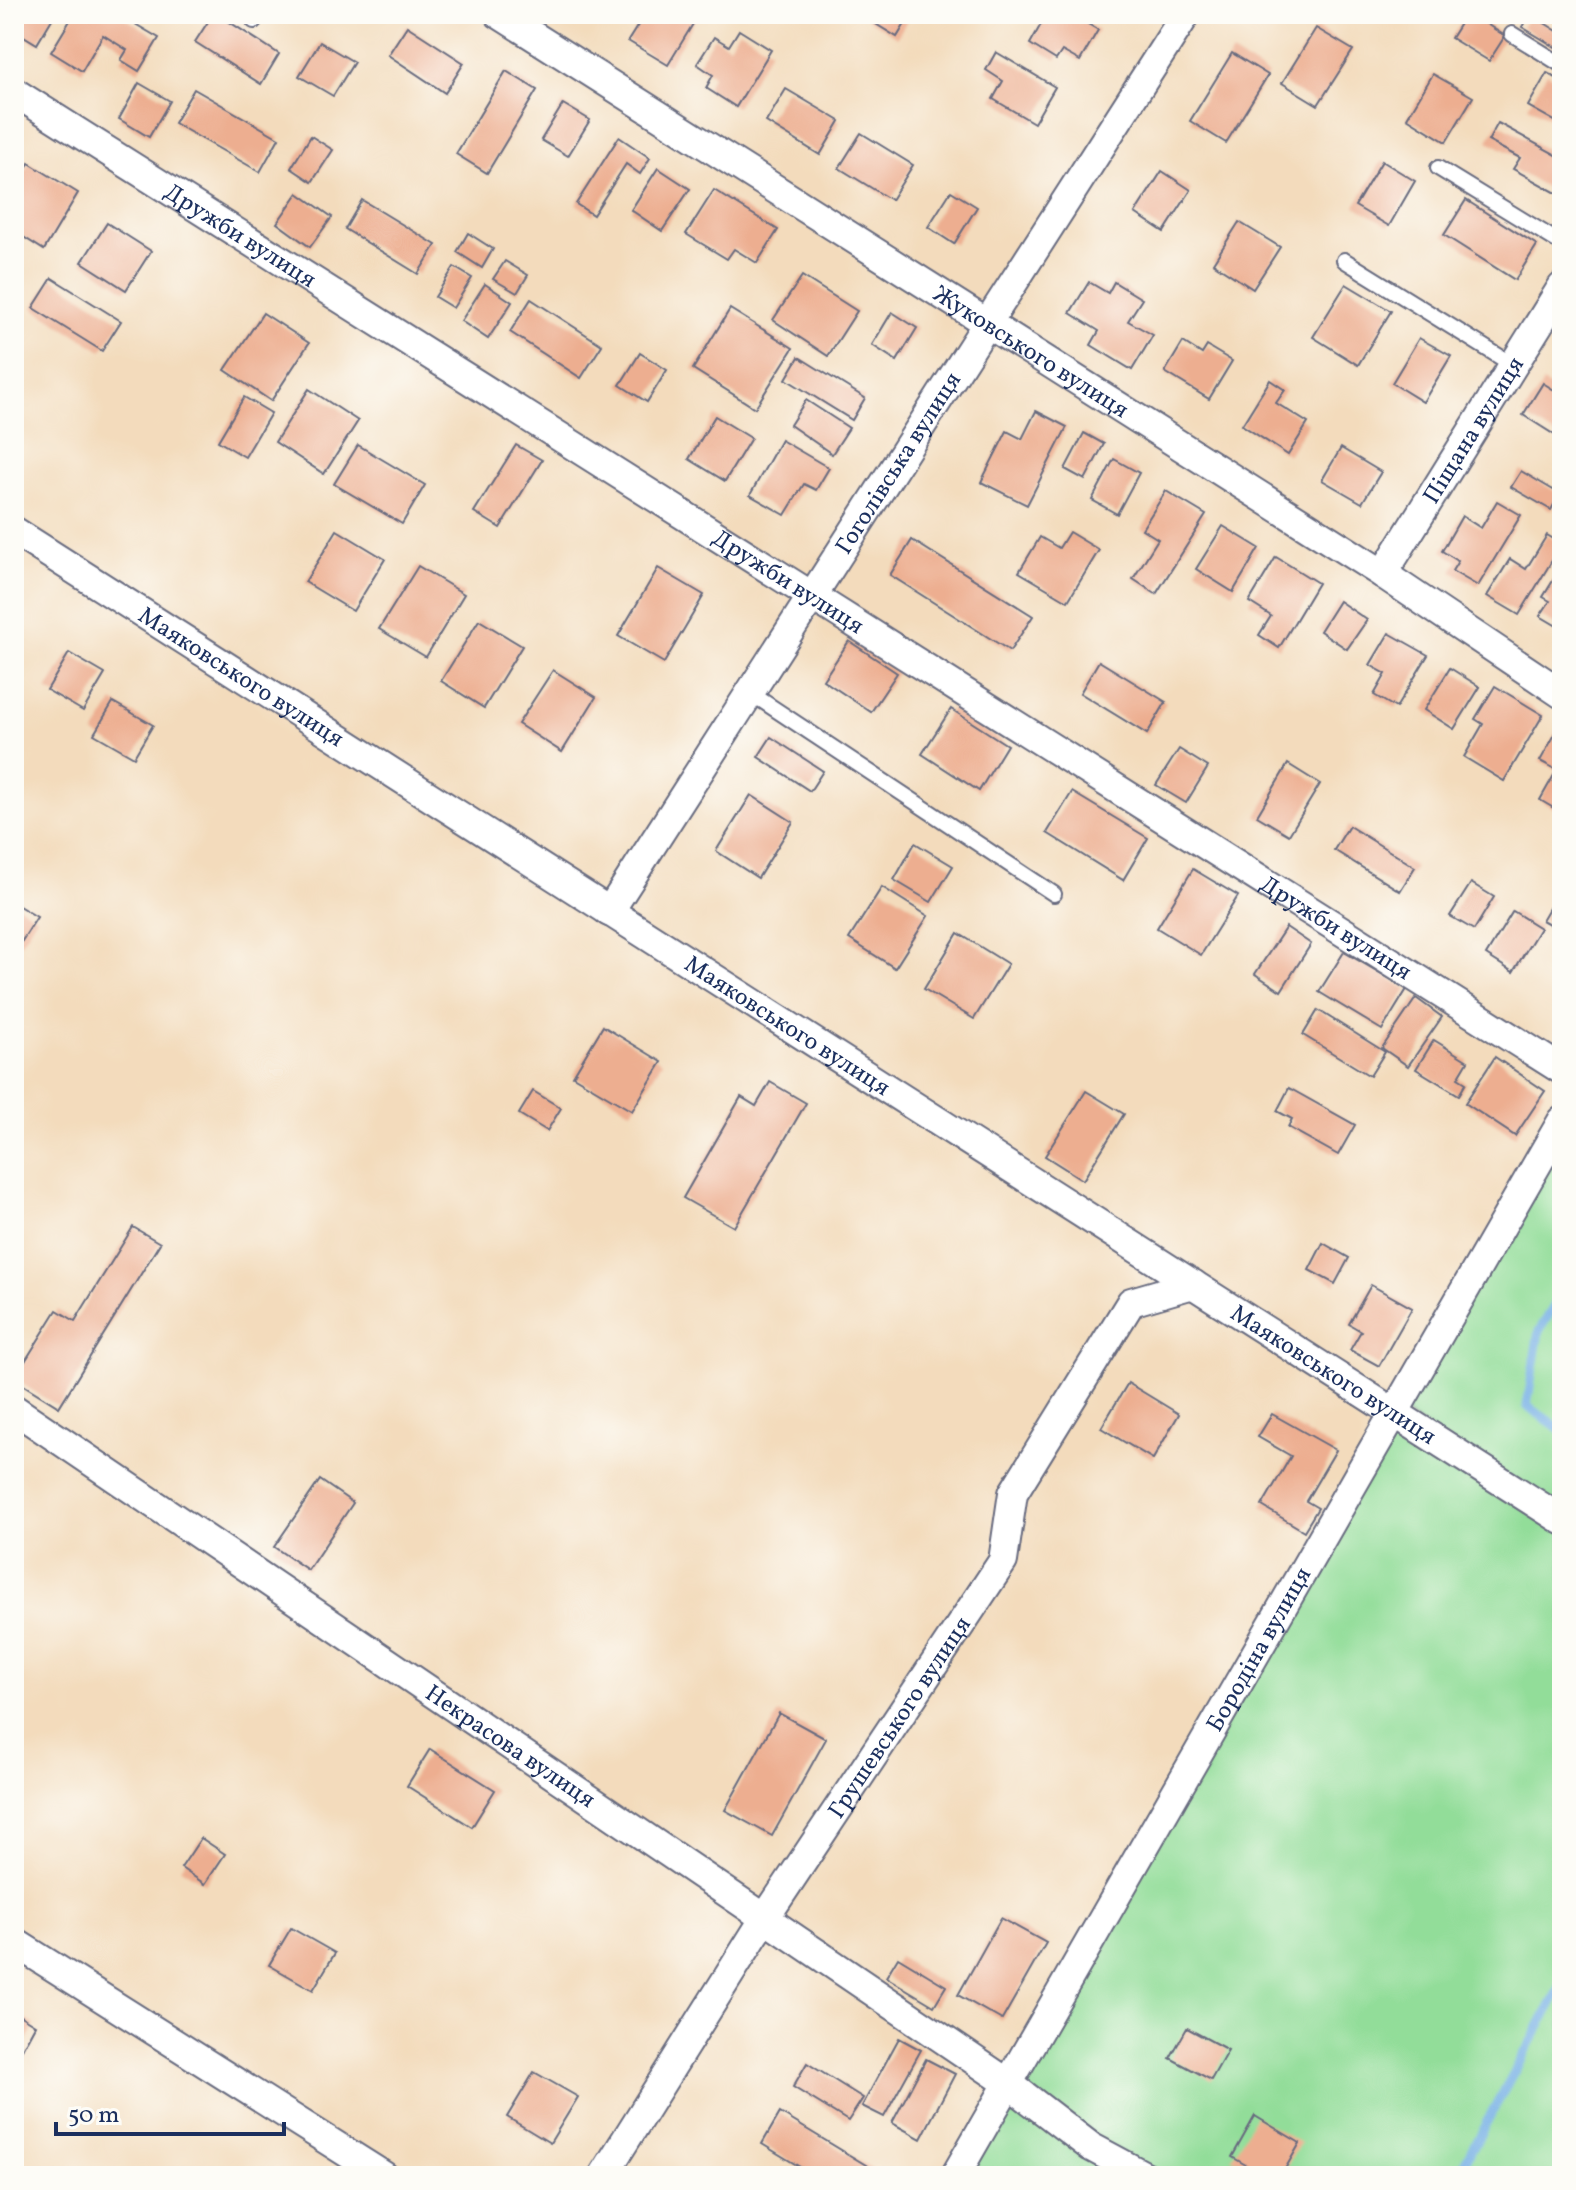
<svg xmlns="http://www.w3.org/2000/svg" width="1576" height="2190" viewBox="0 0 1576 2190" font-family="Vollkorn,serif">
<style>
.green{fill:#92dd99;stroke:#56867c;stroke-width:2}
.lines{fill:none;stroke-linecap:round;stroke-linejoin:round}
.stream{stroke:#73afe5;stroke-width:9}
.building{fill:#edae90}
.service-casing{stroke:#676b7f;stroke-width:18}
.minor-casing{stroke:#676b7f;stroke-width:32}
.service{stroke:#fff;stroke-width:14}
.minor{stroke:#fff;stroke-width:28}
.labels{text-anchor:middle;stroke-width:6;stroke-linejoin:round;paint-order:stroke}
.street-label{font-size:24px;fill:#1b2f5e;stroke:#fdfcf7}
</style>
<rect width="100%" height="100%" fill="#fdfcf7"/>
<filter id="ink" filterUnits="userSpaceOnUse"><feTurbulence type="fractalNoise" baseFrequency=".0125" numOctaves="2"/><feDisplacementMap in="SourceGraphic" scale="16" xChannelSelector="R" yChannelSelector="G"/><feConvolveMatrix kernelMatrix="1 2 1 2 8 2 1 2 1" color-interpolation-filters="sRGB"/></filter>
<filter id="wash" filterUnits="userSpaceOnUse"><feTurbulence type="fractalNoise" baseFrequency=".006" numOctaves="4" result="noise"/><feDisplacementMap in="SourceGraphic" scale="32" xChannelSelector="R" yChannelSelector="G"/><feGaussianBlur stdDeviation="1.8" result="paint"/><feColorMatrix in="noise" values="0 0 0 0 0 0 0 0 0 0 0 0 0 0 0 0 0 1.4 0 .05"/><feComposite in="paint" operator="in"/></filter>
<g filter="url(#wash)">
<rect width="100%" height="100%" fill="#f3dbbc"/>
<g class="green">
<polygon points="1562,1124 1562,1513 1400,1411"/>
<polygon points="1397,1420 1562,1524 1562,2176 958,2176"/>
</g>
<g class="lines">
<g class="stream">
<polyline points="1562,1293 1539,1331 1527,1406 1562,1430"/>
<polyline points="1457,2176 1562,1985"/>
</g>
</g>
<g id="blocks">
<g class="building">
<polygon points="15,14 55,14 37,44 14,30"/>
<polygon points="74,14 118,14 159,38 139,71 121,60 127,50 103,35 82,71 51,52"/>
<polygon points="213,14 217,14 279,54 261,84 195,42"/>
<polygon points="645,14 699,14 668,65 628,41"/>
<polygon points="869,14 911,14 897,37 866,18"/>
<polygon points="1035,14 1071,14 1098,30 1080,61 1062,51 1056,60 1030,44 1044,19"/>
<polygon points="1466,14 1471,14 1505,36 1489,61 1451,38"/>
<polygon points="1530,14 1562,34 1562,51 1522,27"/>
<polygon points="407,26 464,63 445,93 388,55"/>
<polygon points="1316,28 1353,50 1318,105 1282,83"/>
<polygon points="739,30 771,50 736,107 706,88 713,75 697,64 714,37 729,46"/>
<polygon points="320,42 354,62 333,96 299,76"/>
<polygon points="996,52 1055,87 1034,123 993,99 1003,81 986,70"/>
<polygon points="1232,53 1268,75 1226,143 1190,121"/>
<polygon points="506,71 537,90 487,173 456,154"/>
<polygon points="1547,73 1562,81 1562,125 1528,106"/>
<polygon points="1433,74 1473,97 1446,142 1407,118"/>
<polygon points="139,83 170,101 149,137 119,119"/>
<polygon points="194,89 279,138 260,172 174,123"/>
<polygon points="786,89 840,121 820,155 766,122"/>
<polygon points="563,104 590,120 568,156 541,140"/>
<polygon points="1498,123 1562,158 1560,195 1513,169 1520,158 1488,141"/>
<polygon points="861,133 913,165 891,200 839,168"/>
<polygon points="311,136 333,150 312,182 291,168"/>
<polygon points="619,137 650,158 640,174 626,164 593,215 576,204"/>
<polygon points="1382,161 1415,181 1389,226 1355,206"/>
<polygon points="29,163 78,193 44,250 14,231 14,188"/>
<polygon points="658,168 690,189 662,231 631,210"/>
<polygon points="1162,171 1191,190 1164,232 1135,213"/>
<polygon points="714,190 778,230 757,263 734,249 727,259 686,234"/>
<polygon points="951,191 977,207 954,244 928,227"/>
<polygon points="298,193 332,217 310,247 277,223"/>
<polygon points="362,200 436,245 418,274 345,229"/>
<polygon points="1466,200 1537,245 1515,280 1444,235"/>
<polygon points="1239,222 1280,247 1253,289 1213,263"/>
<polygon points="107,223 151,251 126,290 82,262"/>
<polygon points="468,233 493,249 482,268 457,252"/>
<polygon points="505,261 528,275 517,293 493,279"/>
<polygon points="454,267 472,278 453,308 435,297"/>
<polygon points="802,276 857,311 828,356 773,320"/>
<polygon points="52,278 121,321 102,351 33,308"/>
<polygon points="1089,282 1108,293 1114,282 1142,299 1128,321 1153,335 1132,370 1091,345 1099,331 1070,313"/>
<polygon points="485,284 512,302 488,339 461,321"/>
<polygon points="1346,284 1391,311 1358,365 1313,337"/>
<polygon points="531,299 602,345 581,378 510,332"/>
<polygon points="730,309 793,348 755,408 693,369"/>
<polygon points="892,312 917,328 897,361 872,345"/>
<polygon points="263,313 309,343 271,401 225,370"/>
<polygon points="1419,338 1451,356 1423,402 1392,383"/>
<polygon points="1183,342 1202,354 1207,346 1232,361 1209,399 1165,372"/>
<polygon points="640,353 667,370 647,402 620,385"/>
<polygon points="799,357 865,398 852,420 786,379"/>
<polygon points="1270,380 1285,390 1276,403 1308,423 1288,455 1242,425"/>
<polygon points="1543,383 1562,395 1562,430 1558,437 1523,415"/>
<polygon points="309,389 358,421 324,474 275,442"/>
<polygon points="244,397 271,413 245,457 218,441"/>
<polygon points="806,400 849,428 832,454 790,425"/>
<polygon points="1036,411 1067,427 1027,505 981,482 1007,431 1022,439"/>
<polygon points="715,416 751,438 725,481 689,459"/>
<polygon points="1084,433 1104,444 1085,480 1065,469"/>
<polygon points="781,440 829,468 816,490 804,484 785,515 750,495"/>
<polygon points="358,445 425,485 402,524 334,484"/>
<polygon points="516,445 542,460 500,528 474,512"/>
<polygon points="1341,448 1381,472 1362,503 1322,480"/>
<polygon points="1114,459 1139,473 1117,514 1092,500"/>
<polygon points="1521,471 1560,494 1551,510 1511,487"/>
<polygon points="1166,491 1206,515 1156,594 1133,579 1158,539 1142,529"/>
<polygon points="1497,501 1521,515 1478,586 1452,571 1458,561 1442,551 1462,516 1481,528"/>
<polygon points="1223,526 1259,548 1233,592 1196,569"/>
<polygon points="337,530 385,559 353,611 305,582"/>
<polygon points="1069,532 1099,550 1068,601 1019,572 1040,537 1059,548"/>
<polygon points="1547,535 1562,544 1519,615 1487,596 1510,559 1526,569"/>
<polygon points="912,540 1033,616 1010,651 890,575"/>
<polygon points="1276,557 1318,583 1279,648 1259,635 1271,616 1249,602"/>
<polygon points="418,566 464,594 426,657 379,629"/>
<polygon points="1562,566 1562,629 1540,616 1550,601 1543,597"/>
<polygon points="658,568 704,595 664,663 618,636"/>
<polygon points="1339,601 1367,620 1347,649 1320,631"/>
<polygon points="479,620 522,646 484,708 441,681"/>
<polygon points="1389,633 1428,655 1396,708 1374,695 1386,674 1370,665"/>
<polygon points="849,641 897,673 871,712 823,680"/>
<polygon points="69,653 105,674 83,711 47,690"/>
<polygon points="1099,661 1166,702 1147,734 1080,693"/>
<polygon points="1450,668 1480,687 1454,729 1424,710"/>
<polygon points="553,670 596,697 562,752 518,724"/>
<polygon points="1495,686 1543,715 1504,781 1464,757 1483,724 1475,719"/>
<polygon points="113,702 153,725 134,757 94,734"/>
<polygon points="951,709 1007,745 979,791 922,754"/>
<polygon points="1558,729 1562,731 1562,813 1540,800 1557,770 1540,761"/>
<polygon points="771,737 823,771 810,791 758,757"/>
<polygon points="1179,749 1208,767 1186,803 1156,785"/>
<polygon points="1288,764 1320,784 1289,835 1257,816"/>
<polygon points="1072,792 1148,838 1123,880 1047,833"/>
<polygon points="751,795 793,822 758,878 716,851"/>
<polygon points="1349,826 1415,867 1400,891 1334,850"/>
<polygon points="915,843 953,866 931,902 894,880"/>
<polygon points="1193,869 1238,896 1201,955 1157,928"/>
<polygon points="1471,883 1494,897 1474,930 1450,916"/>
<polygon points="1562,886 1562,931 1542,920"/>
<polygon points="882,887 928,916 895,968 849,939"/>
<polygon points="14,903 37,917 20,944 14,940"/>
<polygon points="1513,911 1540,928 1513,972 1486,955"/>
<polygon points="1286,927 1311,944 1281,991 1255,974"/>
<polygon points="958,933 1008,964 974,1019 924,989"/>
<polygon points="1344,952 1407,989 1382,1030 1319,992"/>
<polygon points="1416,998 1442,1017 1408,1066 1382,1048"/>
<polygon points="1318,1010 1385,1052 1370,1076 1303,1035"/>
<polygon points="603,1026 662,1062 632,1111 573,1076"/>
<polygon points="1434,1040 1468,1061 1458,1078 1466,1083 1459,1095 1416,1069"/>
<polygon points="1495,1057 1545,1091 1515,1136 1465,1103"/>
<polygon points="770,1082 806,1103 734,1227 683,1198 741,1097 756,1106"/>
<polygon points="1289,1088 1355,1125 1338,1155 1288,1127 1292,1119 1277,1111"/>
<polygon points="533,1091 561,1108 547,1131 519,1114"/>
<polygon points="1086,1091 1124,1114 1083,1180 1045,1156"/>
<polygon points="133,1227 160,1243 59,1407 14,1379 57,1310 75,1321"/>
<polygon points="1323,1243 1349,1258 1335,1284 1309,1270"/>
<polygon points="1371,1285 1412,1308 1379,1366 1350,1350 1361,1331 1349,1324"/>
<polygon points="1128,1383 1179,1414 1153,1459 1101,1428"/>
<polygon points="1272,1414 1336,1450 1306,1501 1318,1508 1304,1531 1262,1506 1291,1456 1258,1437"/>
<polygon points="320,1480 353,1503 308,1570 274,1547"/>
<polygon points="779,1713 826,1739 772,1836 725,1810"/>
<polygon points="430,1749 495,1790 472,1827 407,1786"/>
<polygon points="201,1838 225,1854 205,1884 181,1868"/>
<polygon points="1001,1918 1046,1943 1002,2020 958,1995"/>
<polygon points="291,1928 335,1953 313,1990 269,1965"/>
<polygon points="898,1957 946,1986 934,2006 886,1977"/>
<polygon points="14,2012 35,2025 22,2049 14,2044"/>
<polygon points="1187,2028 1228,2050 1211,2080 1170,2058"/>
<polygon points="899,2038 921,2050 884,2117 862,2106"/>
<polygon points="926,2059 955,2074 921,2139 892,2123"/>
<polygon points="807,2063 863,2098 848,2121 793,2087"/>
<polygon points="534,2072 578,2097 550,2143 507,2117"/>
<polygon points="780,2113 884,2176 815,2176 762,2144"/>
<polygon points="1255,2116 1300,2143 1281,2176 1265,2176 1232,2157"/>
</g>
</g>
</g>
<g filter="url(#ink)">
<use href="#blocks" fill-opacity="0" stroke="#676b7f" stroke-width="2"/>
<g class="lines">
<defs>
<g id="service">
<polyline points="254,21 259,14"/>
<polyline points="1512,34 1562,65"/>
<polyline points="1438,168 1562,244"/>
<polyline points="1344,260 1513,365"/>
<polyline points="749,692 1054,894"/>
</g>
<g id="minor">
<path id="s1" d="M 499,14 L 1383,574 L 1562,694"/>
<path id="s2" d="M 14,92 L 1562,1070"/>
<path id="s3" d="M 14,531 L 1562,1520"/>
<path id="s4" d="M 1383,574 L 1562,287"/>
<path id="s5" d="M 609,912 L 1186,14"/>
<path id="s6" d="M 14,1409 L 1008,2083 L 1091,2147 L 1145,2176"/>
<polyline points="14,1942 384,2176"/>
<path id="s7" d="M 603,2176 L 765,1918 L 1003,1561 L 1013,1493 L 1131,1302 L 1193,1284"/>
<path id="s8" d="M 955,2176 L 1562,1121"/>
</g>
</defs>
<use href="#service" class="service-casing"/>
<use href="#minor" class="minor-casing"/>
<use href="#service" class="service"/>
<use href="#minor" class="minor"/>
</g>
</g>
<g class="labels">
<g class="street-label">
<text dy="8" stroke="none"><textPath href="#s2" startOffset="268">Дружби вулиця</textPath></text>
<text dy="8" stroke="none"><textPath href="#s1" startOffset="630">Жуковського вулиця</textPath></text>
<text dy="8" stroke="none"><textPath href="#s4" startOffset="170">Піщана вулиця</textPath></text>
<text dy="8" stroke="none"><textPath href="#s5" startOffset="534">Гоголівська вулиця</textPath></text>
<text dy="8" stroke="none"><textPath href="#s2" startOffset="916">Дружби вулиця</textPath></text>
<text dy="8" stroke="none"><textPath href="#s3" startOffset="270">Маяковського вулиця</textPath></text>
<text dy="8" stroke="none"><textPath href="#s2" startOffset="1564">Дружби вулиця</textPath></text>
<text dy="8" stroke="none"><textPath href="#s3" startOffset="918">Маяковського вулиця</textPath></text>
<text dy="8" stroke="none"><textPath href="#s3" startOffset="1566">Маяковського вулиця</textPath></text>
<text dy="8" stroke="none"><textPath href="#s8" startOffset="608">Бородіна вулиця</textPath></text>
<text dy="8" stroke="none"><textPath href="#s7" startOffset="546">Грушевського вулиця</textPath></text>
<text dy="8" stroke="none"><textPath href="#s6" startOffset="600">Некрасова вулиця</textPath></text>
</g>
</g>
<rect width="1576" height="2190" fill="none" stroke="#fdfcf7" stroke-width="48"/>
<path d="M56 2122v12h228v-12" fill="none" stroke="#1b2f5e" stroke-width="4"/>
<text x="68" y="2122" font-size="24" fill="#1b2f5e" stroke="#fdfcf7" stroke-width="6" paint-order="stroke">50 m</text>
</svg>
